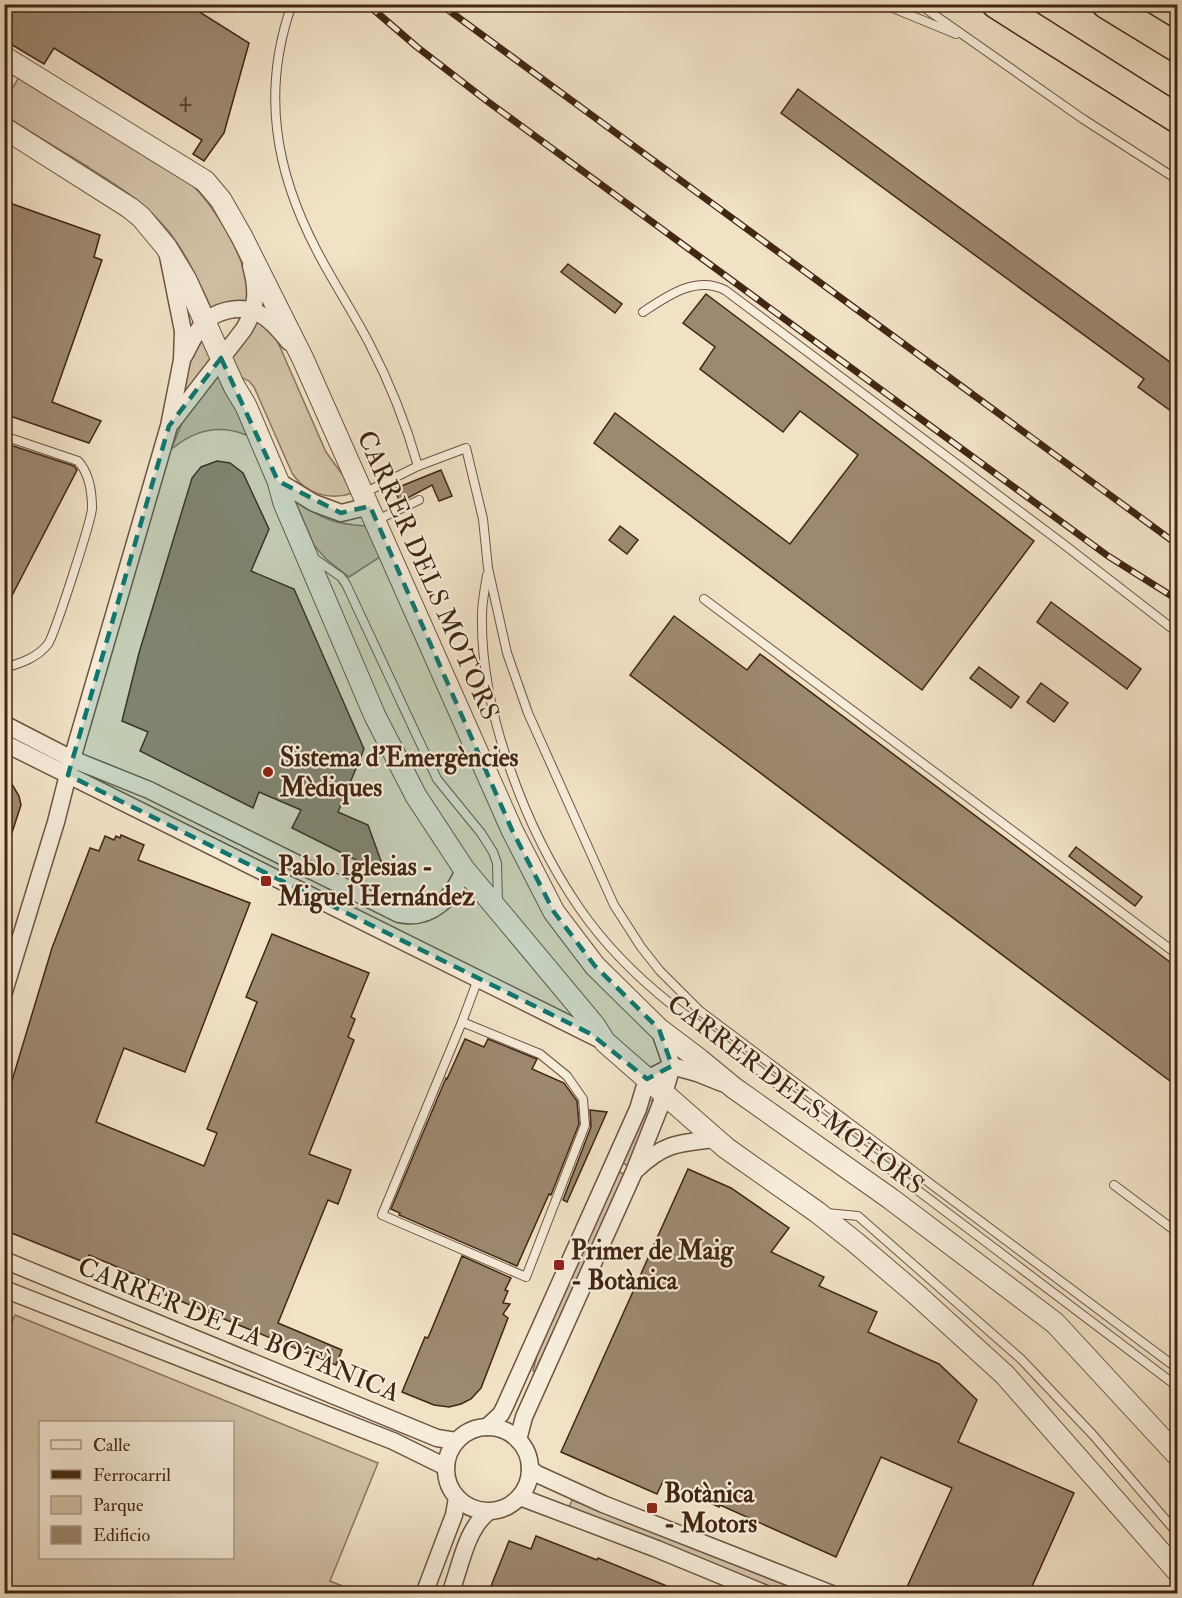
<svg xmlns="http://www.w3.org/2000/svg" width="1182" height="1598" viewBox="0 0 1182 1598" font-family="'IM FELL Double Pica',serif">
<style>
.green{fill:#d3c2a8;stroke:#8a745e;stroke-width:1.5;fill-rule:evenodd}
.building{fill:#9d8870;stroke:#422613;stroke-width:1.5}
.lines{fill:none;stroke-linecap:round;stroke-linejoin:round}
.service-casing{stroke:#6e5540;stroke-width:10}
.minor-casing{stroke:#6e5540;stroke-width:19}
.tertiary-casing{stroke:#6e5540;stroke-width:23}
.trunk-casing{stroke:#422613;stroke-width:31}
.service{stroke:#f6ecda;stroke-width:8}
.minor{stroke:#f6ecda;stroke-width:16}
.tertiary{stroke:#f6ecda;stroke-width:21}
.trunk{stroke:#f1e2c6;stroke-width:28}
.rail-casing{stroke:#422613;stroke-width:7}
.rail{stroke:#f6ecda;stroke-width:4.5;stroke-dasharray:14;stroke-linecap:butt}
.marked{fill:#0f766e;fill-opacity:0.2;stroke:#0f766e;stroke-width:4.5;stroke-dasharray:12 8;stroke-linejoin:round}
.poi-dot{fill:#8f2418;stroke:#f6ecda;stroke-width:2}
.labels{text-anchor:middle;stroke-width:4.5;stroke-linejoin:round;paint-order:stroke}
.number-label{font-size:22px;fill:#593e2a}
.street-label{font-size:26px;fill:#422613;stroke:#f6ecda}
.poi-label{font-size:26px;font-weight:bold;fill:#422613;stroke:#f6ecda;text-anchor:start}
</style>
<rect width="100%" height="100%" fill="#f1e2c6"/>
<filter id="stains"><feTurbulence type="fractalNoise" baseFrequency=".00333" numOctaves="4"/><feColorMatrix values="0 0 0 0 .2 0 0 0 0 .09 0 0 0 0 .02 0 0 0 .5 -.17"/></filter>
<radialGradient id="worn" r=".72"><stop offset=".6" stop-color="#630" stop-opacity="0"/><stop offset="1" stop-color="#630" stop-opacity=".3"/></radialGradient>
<g class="green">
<path d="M 19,77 L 191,184 C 214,205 243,255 248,286 C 249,292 248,298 248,304 L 212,310 C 200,283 188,257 170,233 C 146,202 113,183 80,162 C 55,147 30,132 5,116 L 5,101 Z"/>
<path d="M 256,319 L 264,325 L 276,338 L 326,452 L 345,478 L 353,493 C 330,501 305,494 292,473 L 254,387 L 249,381 L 240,377 L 231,354 Z"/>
<polygon points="201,333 214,358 177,402 194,348"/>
<path d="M 220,371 L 248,434 L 246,435 C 219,424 195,430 173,448 L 172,447 L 185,416 Z"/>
<path d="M 298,500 C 320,520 337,524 366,526 L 380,557 L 349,577 L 326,559 L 314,545 L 296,503 Z"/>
<polygon points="649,1100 654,1101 628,1166 621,1162"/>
<polygon points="617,1171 624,1174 535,1372 533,1371 537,1355"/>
<path d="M 15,1315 L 378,1463 L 330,1581 L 360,1593 L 5,1593 L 4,1341 ZM 40,1422 L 232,1422 L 232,1558 L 40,1558 Z"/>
<polygon points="572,1500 807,1593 784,1593 577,1511 569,1507"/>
</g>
<g class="building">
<polygon points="4,4 187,4 249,43 224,133 204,161 193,154 202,140 54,48 44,64 4,40"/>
<polygon points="798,89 1178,368 1178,416 1138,387 1144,379 781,113"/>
<polygon points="4,201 100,235 94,257 102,260 52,402 101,421 89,443 4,414"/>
<polygon points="568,264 622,304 615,313 561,272"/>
<polygon points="706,294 1034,541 922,690 594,443 615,413 790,544 858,455 800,411 783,432 700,369 715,347 683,323"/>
<polygon points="4,443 74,466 77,470 4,611"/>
<polygon points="217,461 230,463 243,473 269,529 251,571 294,589 364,749 338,812 368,825 386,875 292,828 301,810 259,792 253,808 140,751 148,732 122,721 139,653 192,478 201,467"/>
<polygon points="441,470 452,496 439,501 432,485 400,502 394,489"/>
<polygon points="620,526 638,540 627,554 609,540"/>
<polygon points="1051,602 1141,669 1127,689 1037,622"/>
<polygon points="674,616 747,670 760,654 1178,968 1178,1087 630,675"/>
<polygon points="979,667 1019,697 1011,708 970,678"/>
<polygon points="1041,683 1068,703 1054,722 1027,702"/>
<polygon points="4,771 19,796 21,805 6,851 4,851"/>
<polygon points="121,835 144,845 138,860 250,903 185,1072 124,1048 96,1122 204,1166 217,1133 207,1129 257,1002 246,997 272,934 369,973 351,1017 355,1019 348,1037 354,1040 309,1154 351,1170 338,1204 328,1200 278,1323 342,1350 336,1365 161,1293 163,1289 148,1283 149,1280 127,1271 89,1255 86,1263 4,1230 4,1107 52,948 90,848 99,851 105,836 114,840 116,836 120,838"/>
<polygon points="1076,847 1142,897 1135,906 1069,856"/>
<polygon points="465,1039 484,1047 488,1039 537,1059 532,1069 564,1083 577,1101 579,1124 551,1195 549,1194 517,1266 399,1215 400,1213 391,1209 446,1078 447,1079"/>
<polygon points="590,1110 607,1112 567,1202 563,1200 591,1127"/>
<polygon points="688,1169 731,1188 789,1228 771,1252 824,1277 819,1286 877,1312 868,1332 939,1364 977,1400 958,1442 1074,1493 1029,1593 923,1593 907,1587 952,1488 881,1457 836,1557 720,1505 719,1507 663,1481 657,1494 561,1452"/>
<polygon points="462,1256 511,1278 505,1290 508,1291 503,1303 510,1304 503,1314 508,1318 481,1388 471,1399 461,1404 449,1407 434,1405 402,1392 425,1337 428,1338"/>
<polygon points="536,1536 597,1560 598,1558 684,1593 510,1593 491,1586 509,1541 531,1549"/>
</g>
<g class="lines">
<defs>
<g id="service">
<path d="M 292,4 C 261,91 275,171 317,251 C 333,282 353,312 369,343 C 389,381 406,424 418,466 L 364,493"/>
<polyline points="883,4 956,34"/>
<polyline points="919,4 1083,119 1178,180"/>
<path d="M 643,312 C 667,296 696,275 725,290 L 1062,543 L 1178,633"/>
<path d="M 4,436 L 78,461 C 89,473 92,492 92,508 C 92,519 54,636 48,644 C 37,658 21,663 4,668"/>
<polyline points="418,466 466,448 483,519 488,568 507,653 528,713 614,905 641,947 660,971 700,1011 1178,1369"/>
<polyline points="377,520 419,500"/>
<polyline points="311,556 341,577 346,584 437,779 481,833 493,852 497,863 498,903"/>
<path d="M 487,575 C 485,588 482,602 482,615 C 480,711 526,831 580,909 C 605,945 637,977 671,1004 L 1178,1387"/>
<polyline points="704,599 1178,955"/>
<polygon points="462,1022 540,1054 567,1076 583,1099 585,1125 526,1277 382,1215"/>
<polyline points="462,1022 478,979"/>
<polyline points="1114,1185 1178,1233"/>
<polyline points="826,1213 858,1216 1021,1359 1093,1435 1178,1534"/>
</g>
<g id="minor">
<path d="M 184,356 C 190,345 195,332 204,323 C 215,311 237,306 253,311 C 267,315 280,331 289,342"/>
<path d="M 172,422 L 244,329 C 257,307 258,291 251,266"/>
<polyline points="278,481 314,503 341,513 370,506"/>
<path d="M 4,724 L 72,759 L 149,790 L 399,914 C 431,921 454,897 464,869"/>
<polyline points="4,743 605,1042"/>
<polyline points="4,992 56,822 72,759 169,426 182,360 183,331 168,256"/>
<path d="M 637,1169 C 664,1143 679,1143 715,1139"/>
<polyline points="4,1260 437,1438 456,1441"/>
<polyline points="4,1289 393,1441 446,1467"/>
<polyline points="487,1427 501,1414 505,1406 638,1109 647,1079 672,1066 697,1073 722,1083"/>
<circle cx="488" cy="1469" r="42"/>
<polyline points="518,1440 524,1417 634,1172 661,1104 672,1066 659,1029"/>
<polyline points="530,1469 537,1474 603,1504 832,1594"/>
<polyline points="520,1497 657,1549 766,1594"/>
<polyline points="424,1594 454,1515 457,1498"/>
<path d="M 450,1594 C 461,1566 465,1531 488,1512"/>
</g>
<g id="tertiary">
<polyline points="4,57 205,181 221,200 242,237 303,359 512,830 554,912 595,966 659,1029 700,1060 734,1088 891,1199 1055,1323 1178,1456"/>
<polyline points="4,128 130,208 141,217 166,247 186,280 234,386 246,406 278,481 284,503 375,716 416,796 464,869 595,1026 605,1042 726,1148 817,1212 855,1242 916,1294 1005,1375 1178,1572"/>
</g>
<g id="trunk">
<polyline points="996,4 1178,119"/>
<polyline points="1106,4 1178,48"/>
</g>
</defs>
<use href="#service" class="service-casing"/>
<use href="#minor" class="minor-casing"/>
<use href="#tertiary" class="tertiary-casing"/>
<use href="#trunk" class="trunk-casing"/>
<use href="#service" class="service"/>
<use href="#minor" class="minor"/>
<use href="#tertiary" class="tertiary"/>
<use href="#trunk" class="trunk"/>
<defs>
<g id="rail">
<polyline points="367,4 417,47 487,101 1108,556 1178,600"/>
<polyline points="440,4 1178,545"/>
</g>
</defs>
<use href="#rail" class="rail-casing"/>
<use href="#rail" class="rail"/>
</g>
<path class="marked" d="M 221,358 L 278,481 L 341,513 L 370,506 L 512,830 L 554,912 L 595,966 L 659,1029 L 672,1066 L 647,1079 L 591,1034 L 68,775 L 169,426 Z"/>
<g class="poi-dot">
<circle cx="268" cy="772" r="6"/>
<rect x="260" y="875" width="12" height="12" rx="3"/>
<rect x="553" y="1259" width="12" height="12" rx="3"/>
<rect x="646" y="1502" width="12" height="12" rx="3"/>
</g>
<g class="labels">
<g class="number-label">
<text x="185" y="106">4</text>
</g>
<g class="street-label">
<text transform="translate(429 575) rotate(66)" y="9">CARRER DELS MOTORS</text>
<text transform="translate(796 1094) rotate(37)" y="9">CARRER DELS MOTORS</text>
<text transform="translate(239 1329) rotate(22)" y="9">CARRER DE LA BOTÀNICA</text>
</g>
<g class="poi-label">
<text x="280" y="766">Sistema d'Emergències<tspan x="280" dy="30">Mèdiques</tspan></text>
<text x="278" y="875">Pablo Iglesias -<tspan x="278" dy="30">Miguel Hernández</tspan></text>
<text x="571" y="1259">Primer de Maig<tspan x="571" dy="30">- Botànica</tspan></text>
<text x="664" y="1502">Botànica<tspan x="664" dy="30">- Motors</tspan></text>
</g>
</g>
<rect width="1182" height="1598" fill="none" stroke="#f1e2c6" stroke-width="24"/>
<rect x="6" y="6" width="1170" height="1586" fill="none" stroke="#422613" stroke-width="3"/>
<rect x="12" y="12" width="1158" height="1574" fill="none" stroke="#422613" stroke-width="1.5"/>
<rect x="39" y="1421" width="195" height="138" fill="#f6ecda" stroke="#ae9d8a" stroke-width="1.5"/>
<rect x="51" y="1440" width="30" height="9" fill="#f6ecda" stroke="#ae9d8a" stroke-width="1.5"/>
<text x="93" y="1451" font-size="18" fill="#422613">Calle</text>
<rect x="51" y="1470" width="30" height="9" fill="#422613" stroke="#ae9d8a" stroke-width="1.5"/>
<text x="93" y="1481" font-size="18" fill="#422613">Ferrocarril</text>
<rect x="51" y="1496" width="30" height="18" fill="#d3c2a8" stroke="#ae9d8a" stroke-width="1.5"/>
<text x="93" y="1511" font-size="18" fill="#422613">Parque</text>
<rect x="51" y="1526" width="30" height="18" fill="#9d8870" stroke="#ae9d8a" stroke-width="1.5"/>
<text x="93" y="1541" font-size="18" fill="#422613">Edificio</text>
<rect width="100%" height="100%" filter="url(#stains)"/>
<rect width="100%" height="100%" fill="url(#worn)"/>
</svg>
